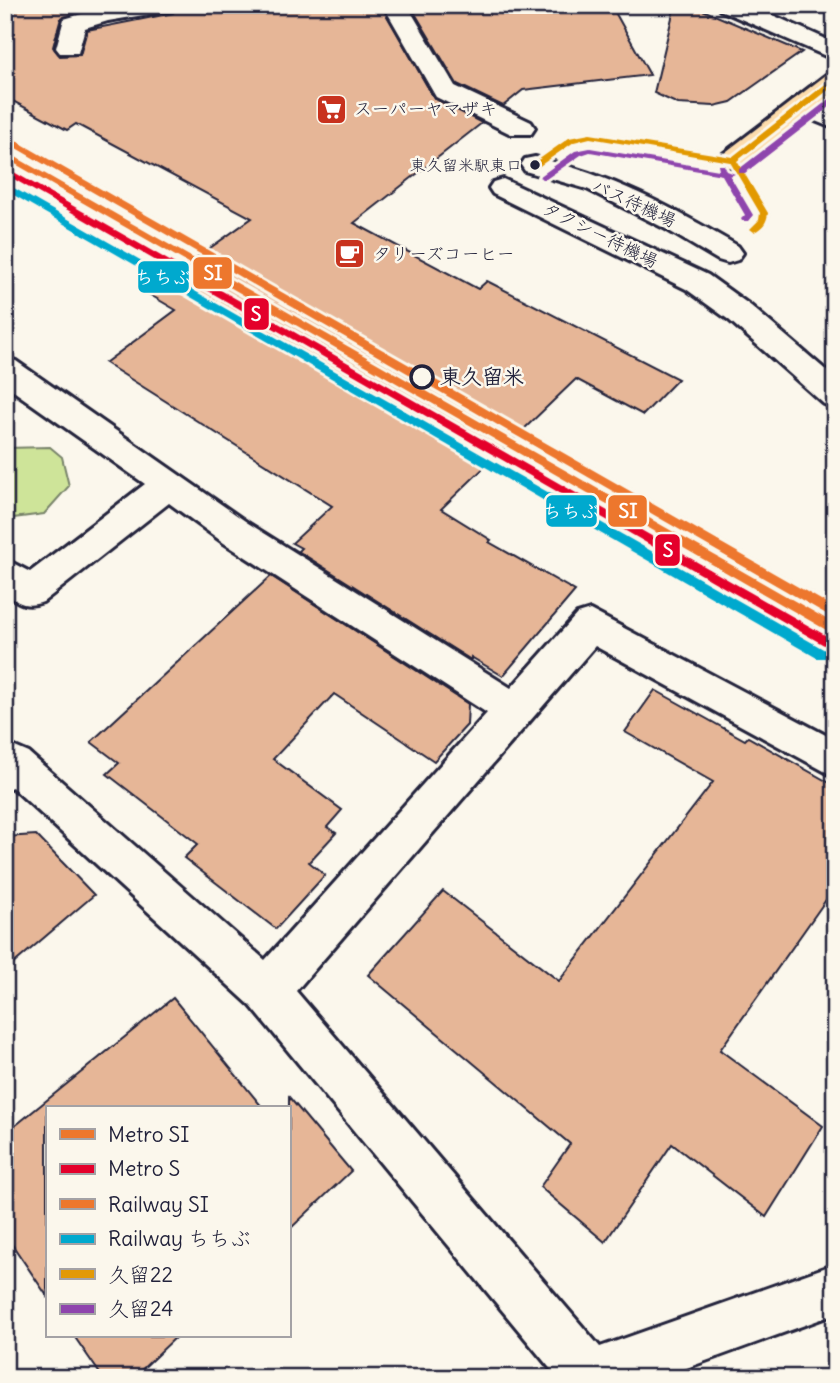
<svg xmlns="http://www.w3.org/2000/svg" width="840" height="1383" viewBox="0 0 840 1383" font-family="Delius,'Klee One',sans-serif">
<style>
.green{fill:#cee499;stroke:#78836a;stroke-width:2}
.building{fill:#e6b697;stroke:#22223b;stroke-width:2}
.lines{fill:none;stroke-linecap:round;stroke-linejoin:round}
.minor-casing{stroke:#22223b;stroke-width:6}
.major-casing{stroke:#22223b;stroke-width:6}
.minor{fill:#fbf7ec;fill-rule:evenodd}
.major{fill:#fddcac;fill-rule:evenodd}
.bus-1-casing{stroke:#fbf7ec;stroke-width:6}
.bus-2-casing{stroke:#fbf7ec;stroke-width:6}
.bus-1{fill:#e29906;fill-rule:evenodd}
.bus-2{fill:#8e44ad;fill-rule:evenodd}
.rail-1-casing{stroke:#fbf7ec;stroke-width:6}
.rail-2-casing{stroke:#fbf7ec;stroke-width:6}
.rail-1{fill:#ed772d;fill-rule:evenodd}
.rail-2{fill:#00a9ce;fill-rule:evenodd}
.metro-1-casing{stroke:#fbf7ec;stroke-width:6}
.metro-2-casing{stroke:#fbf7ec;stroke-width:6}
.metro-1{fill:#ed772d;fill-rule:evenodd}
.metro-2{fill:#e4002b;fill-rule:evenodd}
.bus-dot{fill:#22223b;stroke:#fbf7ec;stroke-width:2.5}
.stop-dot{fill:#fbf7ec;stroke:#22223b;stroke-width:3.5}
.labels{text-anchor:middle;stroke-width:5;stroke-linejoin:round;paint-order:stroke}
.far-bus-label{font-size:16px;fill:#22223b;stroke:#fbf7ec;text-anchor:end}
.far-poi-label{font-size:18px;fill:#22223b;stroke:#fbf7ec;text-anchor:start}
.far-street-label{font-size:18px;fill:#22223b;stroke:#fbf7ec}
.stop-label{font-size:21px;font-weight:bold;fill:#22223b;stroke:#fbf7ec;text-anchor:start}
.line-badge{stroke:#fbf7ec;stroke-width:2.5}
.badge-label{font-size:19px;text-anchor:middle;font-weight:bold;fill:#fff}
</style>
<rect width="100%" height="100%" fill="#fbf7ec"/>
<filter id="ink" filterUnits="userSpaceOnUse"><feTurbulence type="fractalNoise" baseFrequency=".0143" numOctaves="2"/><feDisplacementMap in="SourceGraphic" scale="14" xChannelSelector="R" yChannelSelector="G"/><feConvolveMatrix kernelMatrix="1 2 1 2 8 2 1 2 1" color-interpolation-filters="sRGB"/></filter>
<g filter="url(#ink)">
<polygon class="green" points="50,447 62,457 69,486 44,514 5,519 5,448"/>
<g class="building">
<polygon points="5,5 103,5 61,18 53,47 60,56 80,55 87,30 173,13 178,5 381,5 434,98 482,123 354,223 478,289 487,281 678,379 643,415 576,379 441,509 491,540 489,542 575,591 503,676 471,657 471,660 298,551 301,548 292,543 332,506 105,363 176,310 147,293 252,218 76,124 67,130 5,97"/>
<polygon points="410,5 611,5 650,75 523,90 503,106 457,84"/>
<polygon points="675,5 691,5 802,52 731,102 714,106 678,104 654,93"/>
<polygon points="271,576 468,704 467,725 434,761 334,694 273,759 342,810 327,827 336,833 309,862 325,875 276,929 184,858 198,844 107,774 119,763 91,742"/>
<polygon points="655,690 745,740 748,737 835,786 835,887 720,1050 823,1126 766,1217 672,1144 605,1242 540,1187 570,1144 368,975 443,891 559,981 713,782 625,732"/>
<polygon points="36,835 94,895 5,971 5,837"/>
<polygon points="173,998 263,1108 47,1108 47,1296 5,1234 5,1134"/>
<polygon points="289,1097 351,1171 289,1230"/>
<polygon points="74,1336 177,1336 133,1378 103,1378"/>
</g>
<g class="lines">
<defs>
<g id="minor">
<polygon points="113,5 176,5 173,10 108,21 85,28 78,53 60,53 56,48 64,19"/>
<polygon points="383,5 407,5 455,86 531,122 535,128 531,134 511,134 436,97"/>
<polygon points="717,5 750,5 835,43 835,60 720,10"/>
<polygon points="802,98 835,111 835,129 793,112 789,106 793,100"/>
<path d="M 535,157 C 613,176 670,206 738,246 L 743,253 L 738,260 L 728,263 L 718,260 L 664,228 L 587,189 L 525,171 L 521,165 L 525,159 Z"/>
<polygon points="503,179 708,275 751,306 835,378 835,408 824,404 729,320 686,289 493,194 489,188 493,182"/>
<path d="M 5,358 L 16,361 L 248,523 L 511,688 L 577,614 L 590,610 L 835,740 L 835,777 L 595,646 L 296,991 L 600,1347 L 835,1264 L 835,1314 L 659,1378 L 558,1378 L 251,1006 L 12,787 L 5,790 L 5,751 L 15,747 L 29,753 L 265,960 L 487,713 L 224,543 L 169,503 L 43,602 C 27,608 19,604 5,593 L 5,559 L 30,572 L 145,484 L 5,385 Z"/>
</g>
<polygon id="major" points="835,73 835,94 743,166 733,168 723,166 719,160 723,154 826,75"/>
</defs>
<use href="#minor" class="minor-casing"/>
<use href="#major" class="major-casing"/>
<use href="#minor" class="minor"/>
<use href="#major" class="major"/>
<defs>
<path id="bus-1" d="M 832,79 L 835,79 L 835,85 L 737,161 L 768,213 C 767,222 763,228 754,232 L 750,229 L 759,220 L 760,213 L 730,162 L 590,138 L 574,142 L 538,167 L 535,167 L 531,165 L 569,138 L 590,134 L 732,157 Z"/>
<g id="bus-2">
<polygon points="832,97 835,97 835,103 745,173 739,173 739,169"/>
<polygon points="590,148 719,170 718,165 724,165 727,171 735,174 730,176 753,215 748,221 742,221 741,219 745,215 722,175 590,152 581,155 546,179 543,179 539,177 575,151"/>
</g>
</defs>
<use href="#bus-1" class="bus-1-casing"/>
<use href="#bus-2" class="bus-2-casing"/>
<use href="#bus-1" class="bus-1"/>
<use href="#bus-2" class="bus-2"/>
<defs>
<polygon id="rail-1" points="9,140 15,140 835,608 835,619 9,144"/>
<polygon id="rail-2" points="5,183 825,650 827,654 825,658 817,658 5,190"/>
</defs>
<use href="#rail-1" class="rail-1-casing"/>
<use href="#rail-2" class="rail-2-casing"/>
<use href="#rail-1" class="rail-1"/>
<use href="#rail-2" class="rail-2"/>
<defs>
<polygon id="metro-1" points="5,151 835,624 835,635 5,158"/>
<polygon id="metro-2" points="5,167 832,639 834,642 832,645 824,645 5,174"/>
</defs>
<use href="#metro-1" class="metro-1-casing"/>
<use href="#metro-2" class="metro-2-casing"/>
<use href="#metro-1" class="metro-1"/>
<use href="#metro-2" class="metro-2"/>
</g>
</g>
<defs>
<symbol id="supermarket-square" viewBox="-11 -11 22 22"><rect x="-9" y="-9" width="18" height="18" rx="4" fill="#c8321e" stroke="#fbf7ec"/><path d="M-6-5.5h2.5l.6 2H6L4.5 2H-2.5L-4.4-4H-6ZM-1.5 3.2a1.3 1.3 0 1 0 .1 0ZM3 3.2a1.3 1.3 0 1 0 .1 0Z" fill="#fff"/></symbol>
<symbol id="cafe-square" viewBox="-11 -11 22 22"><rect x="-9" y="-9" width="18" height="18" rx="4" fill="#c8321e" stroke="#fbf7ec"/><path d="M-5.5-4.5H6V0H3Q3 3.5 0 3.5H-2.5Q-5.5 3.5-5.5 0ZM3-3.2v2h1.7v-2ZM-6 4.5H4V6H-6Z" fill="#fff"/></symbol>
</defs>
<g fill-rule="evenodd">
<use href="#supermarket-square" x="314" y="92" width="35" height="35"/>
<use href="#cafe-square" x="332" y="236" width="35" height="35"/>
</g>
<circle class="bus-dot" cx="535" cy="165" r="6"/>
<circle class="stop-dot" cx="422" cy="377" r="11"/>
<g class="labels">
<g class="far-bus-label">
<text x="522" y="171">東久留米駅東口</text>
</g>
<g class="far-poi-label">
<text x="354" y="115">スーパーヤマザキ</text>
<text x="373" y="260">タリーズコーヒー</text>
</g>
<g class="far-street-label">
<text transform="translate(634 203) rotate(25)" y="6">バス待機場</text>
<text transform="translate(600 235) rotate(26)" y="6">タクシー待機場</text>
</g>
<g class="stop-label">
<text x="440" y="384">東久留米</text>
</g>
</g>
<g class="line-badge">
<rect x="192" y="256" width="41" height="34" rx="7" fill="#ed772d"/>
<rect x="137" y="260" width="53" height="34" rx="7" fill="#00a9ce"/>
<rect x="243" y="297" width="27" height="34" rx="7" fill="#e4002b"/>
<rect x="545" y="494" width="53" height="34" rx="7" fill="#00a9ce"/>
<rect x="607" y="494" width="41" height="34" rx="7" fill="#ed772d"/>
<rect x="654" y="533" width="27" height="34" rx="7" fill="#e4002b"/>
</g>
<g class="badge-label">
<text x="213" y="280">SI</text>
<text x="163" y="284">ちちぶ</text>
<text x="256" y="321">S</text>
<text x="571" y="518">ちちぶ</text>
<text x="628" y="518">SI</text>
<text x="668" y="557">S</text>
</g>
<rect width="840" height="1383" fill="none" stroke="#fbf7ec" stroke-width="28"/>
<rect x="14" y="14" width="812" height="1355" fill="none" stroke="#22223b" stroke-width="2.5" filter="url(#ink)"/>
<rect x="46" y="1106" width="245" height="231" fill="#fbf7ec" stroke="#a4a2a5" stroke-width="2"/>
<rect x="60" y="1129" width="35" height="10" fill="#ed772d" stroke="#a4a2a5" stroke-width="2"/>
<text x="108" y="1142" font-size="21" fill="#22223b">Metro SI</text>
<rect x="60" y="1164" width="35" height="10" fill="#e4002b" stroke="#a4a2a5" stroke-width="2"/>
<text x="108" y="1176" font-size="21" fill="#22223b">Metro S</text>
<rect x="60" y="1199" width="35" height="10" fill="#ed772d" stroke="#a4a2a5" stroke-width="2"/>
<text x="108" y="1212" font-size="21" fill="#22223b">Railway SI</text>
<rect x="60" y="1234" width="35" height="10" fill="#00a9ce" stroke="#a4a2a5" stroke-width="2"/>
<text x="108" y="1246" font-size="21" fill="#22223b">Railway ちちぶ</text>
<rect x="60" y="1269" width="35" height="10" fill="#e29906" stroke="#a4a2a5" stroke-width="2"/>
<text x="108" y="1282" font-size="21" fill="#22223b">久留22</text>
<rect x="60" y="1304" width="35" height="10" fill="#8e44ad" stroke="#a4a2a5" stroke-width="2"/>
<text x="108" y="1316" font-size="21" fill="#22223b">久留24</text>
</svg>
